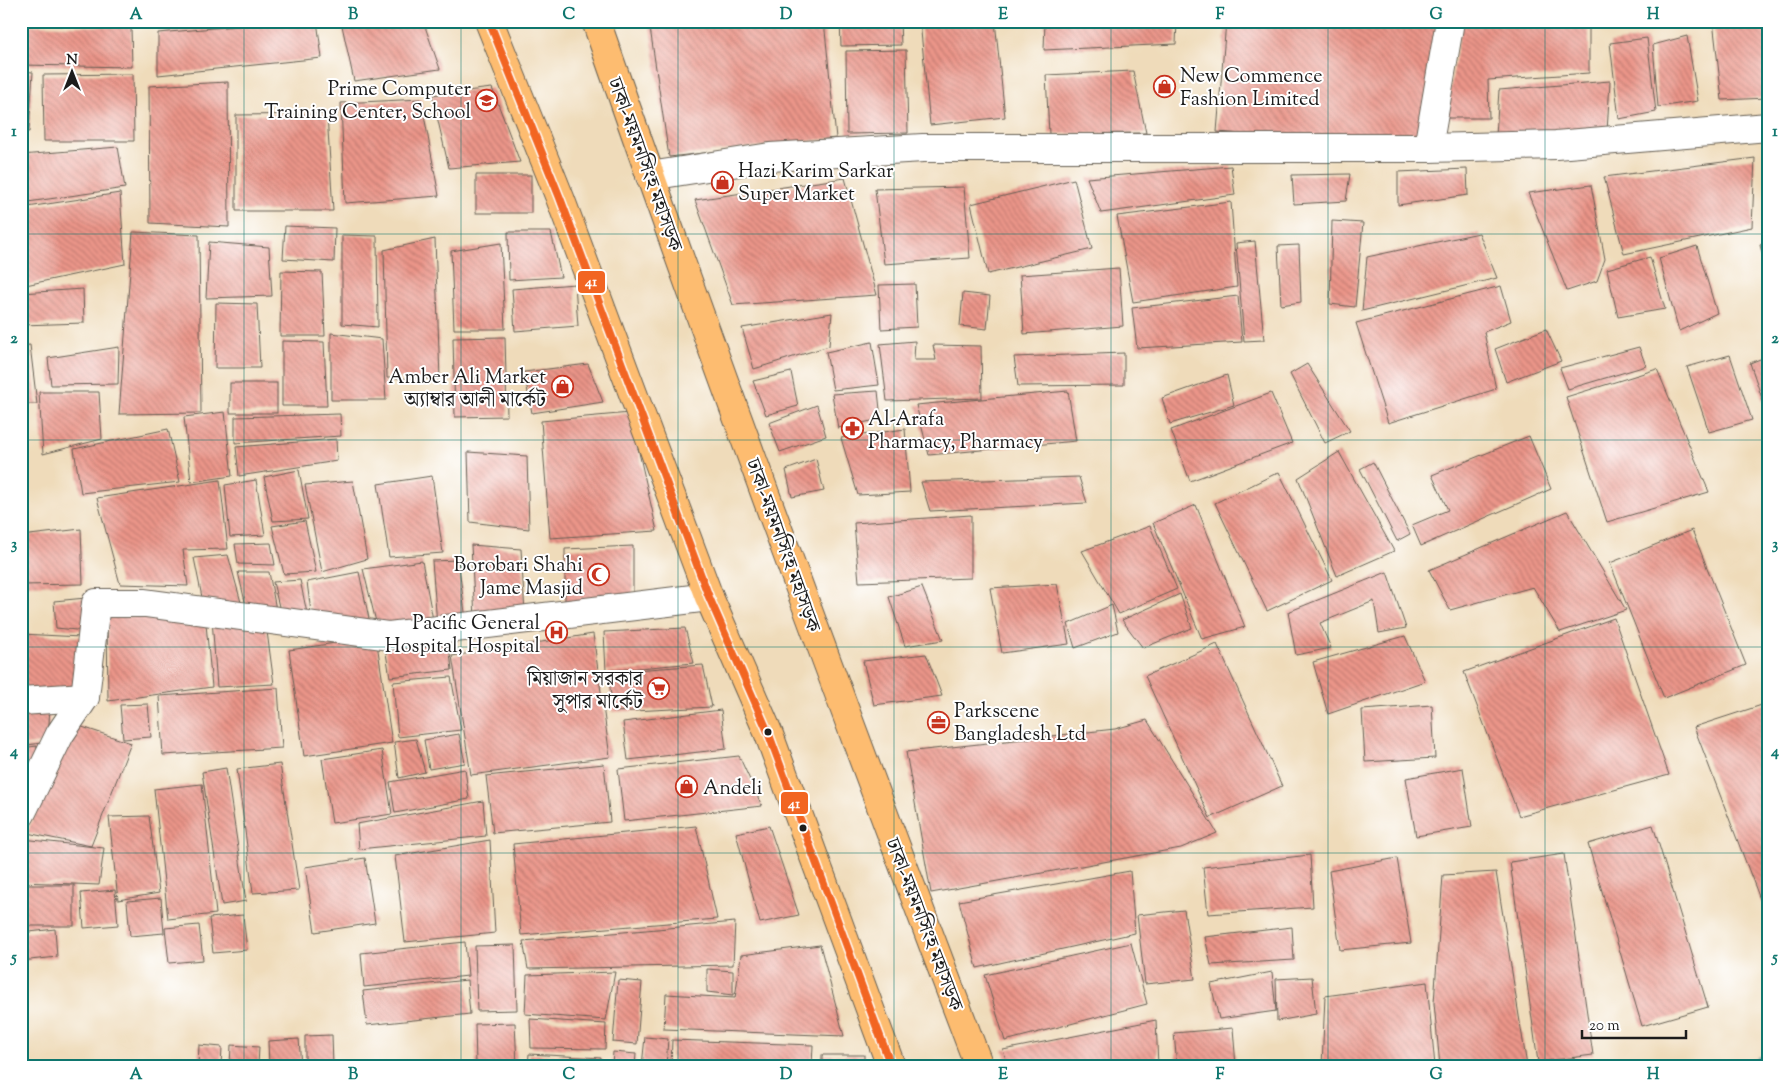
<svg xmlns="http://www.w3.org/2000/svg" width="1789" height="1087" viewBox="0 0 1789 1087" font-family="'Sorts Mill Goudy','Noto Serif Bengali',serif">
<style>
.water{fill:url(#water-waves);stroke:#346373}
.building{fill:url(#building-back-hatch)}
.lines{fill:none;stroke-linecap:round;stroke-linejoin:round}
.minor-casing{stroke:#665f53;stroke-width:30}
.tertiary-casing{stroke:#665f53;stroke-width:30}
.trunk-casing{stroke:#665f53;stroke-width:30}
.minor{stroke:#fff;stroke-width:28}
.tertiary{stroke:#fff;stroke-width:28}
.trunk{stroke:#fdbc6f;stroke-width:28}
.bus-1-casing{stroke:#fff;stroke-width:11}
.bus-1{stroke:#f26522;stroke-width:8}
.grid{fill:none;stroke:#0f766e;stroke-width:1;stroke-opacity:0.55}
.bus-dot{fill:#1c1c1c;stroke:#fff;stroke-width:2}
.labels{text-anchor:middle;stroke-width:4;stroke-linejoin:round;paint-order:stroke}
.poi-label{font-size:20px;fill:#1c1c1c;stroke:#fff;text-anchor:start}
.street-label{font-size:20px;fill:#1c1c1c;stroke:#fff}
.line-badge{stroke:#fff;stroke-width:2}
.badge-label{font-size:14px;text-anchor:middle;font-weight:bold;fill:#fff}
.neatline{fill:none;stroke:#0f766e;stroke-width:2}
.grid-label{font-size:16px;text-anchor:middle;font-weight:bold;fill:#0f766e}
</style>
<defs>
<pattern id="water-waves" width="16" height="10" patternUnits="userSpaceOnUse" patternTransform="scale(1.25)"><rect width="16" height="10" fill="#4caaca"/><path d="M0 5q4-4 8 0t8 0" fill="none" stroke="#3e8aa3"/></pattern>
<pattern id="building-back-hatch" width="6" height="6" patternUnits="userSpaceOnUse" patternTransform="scale(1.25)"><rect width="6" height="6" fill="#eb9589"/><path d="M-1 5l2 2M0 0l6 6M5-1l2 2" fill="none" stroke="#be796f"/></pattern>
</defs>
<rect width="100%" height="100%" fill="#fff"/>
<filter id="ink" filterUnits="userSpaceOnUse"><feTurbulence type="fractalNoise" baseFrequency=".02" numOctaves="2"/><feDisplacementMap in="SourceGraphic" scale="10" xChannelSelector="R" yChannelSelector="G"/><feConvolveMatrix kernelMatrix="1 2 1 2 8 2 1 2 1" color-interpolation-filters="sRGB"/></filter>
<filter id="wash" filterUnits="userSpaceOnUse"><feTurbulence type="fractalNoise" baseFrequency=".0096" numOctaves="4" result="noise"/><feDisplacementMap in="SourceGraphic" scale="20" xChannelSelector="R" yChannelSelector="G"/><feGaussianBlur stdDeviation="1.12" result="paint"/><feColorMatrix in="noise" values="0 0 0 0 0 0 0 0 0 0 0 0 0 0 0 0 0 1.4 0 .05"/><feComposite in="paint" operator="in"/></filter>
<g filter="url(#wash)">
<rect width="100%" height="100%" fill="#efdbba"/>
<polygon class="water" points="1768,1053 1768,1066 1740,1066"/>
<g id="blocks">
<g class="building">
<polygon points="156,21 192,21 192,23 156,26"/>
<polygon points="293,21 317,21 322,58 158,75 158,33"/>
<polygon points="341,21 423,21 440,69 354,81"/>
<polygon points="649,21 824,21 836,138 669,157"/>
<polygon points="840,21 900,21 901,45 841,46"/>
<polygon points="920,21 995,21 1005,117 930,125"/>
<polygon points="1045,21 1177,21 1176,44 1044,50"/>
<polygon points="1226,21 1443,21 1421,147 1217,132"/>
<polygon points="1462,21 1589,21 1589,73 1488,80 1489,118 1445,118"/>
<polygon points="1713,21 1768,21 1768,98 1722,100"/>
<polygon points="21,25 131,27 132,67 21,65"/>
<polygon points="1687,36 1698,101 1658,107 1653,45"/>
<polygon points="1647,38 1656,112 1619,119 1610,43"/>
<polygon points="906,50 908,133 847,134 846,51"/>
<polygon points="21,71 33,72 29,132 21,131"/>
<polygon points="1133,71 1146,133 1049,134 1046,75"/>
<polygon points="133,74 134,141 44,141 43,75"/>
<polygon points="1610,81 1607,132 1496,136 1499,90"/>
<polygon points="228,82 229,227 150,223 149,86"/>
<polygon points="492,88 520,162 449,168 432,95"/>
<polygon points="421,99 439,196 345,203 341,103"/>
<polygon points="327,114 333,211 236,211 236,115"/>
<polygon points="118,147 125,188 21,203 21,155"/>
<polygon points="1755,158 1752,227 1624,254 1604,177"/>
<polygon points="1231,166 1235,195 1101,213 1087,178"/>
<polygon points="1467,169 1468,195 1398,205 1398,172"/>
<polygon points="1350,174 1346,201 1294,204 1292,175"/>
<rect x="476" y="175" width="55" height="38"/>
<polygon points="845,178 877,295 733,305 695,200"/>
<polygon points="1074,179 1092,249 988,274 971,204"/>
<polygon points="1591,185 1605,259 1597,281 1567,291 1528,193"/>
<polygon points="964,187 970,258 884,264 875,189"/>
<polygon points="120,193 125,264 21,286 21,208"/>
<polygon points="1231,202 1237,287 1133,302 1117,216"/>
<polygon points="1332,221 1363,223 1355,307 1330,304"/>
<polygon points="285,226 335,228 334,262 283,259"/>
<polygon points="133,232 199,235 201,413 119,414"/>
<polygon points="508,232 551,232 561,277 509,280"/>
<polygon points="1479,233 1497,278 1362,311 1367,257"/>
<polygon points="342,235 377,236 378,327 342,324"/>
<polygon points="435,239 440,379 387,378 384,250"/>
<polygon points="1255,241 1264,340 1244,341 1236,243"/>
<polygon points="209,242 269,247 272,296 206,298"/>
<polygon points="1768,242 1768,272 1767,272 1760,245"/>
<polygon points="501,243 505,329 454,329 451,251"/>
<polygon points="1299,245 1301,302 1281,305 1278,246"/>
<polygon points="1697,246 1717,313 1679,331 1659,258"/>
<polygon points="1650,257 1665,309 1618,317 1607,269"/>
<polygon points="1119,268 1123,326 1024,334 1020,275"/>
<polygon points="281,271 322,272 325,336 280,336"/>
<polygon points="575,284 578,326 515,331 512,289"/>
<polygon points="915,284 917,327 881,329 879,285"/>
<polygon points="1501,286 1511,321 1484,332 1496,389 1388,423 1356,323"/>
<polygon points="83,289 84,323 21,325 21,293"/>
<polygon points="963,293 990,296 987,329 960,326"/>
<polygon points="1238,296 1242,342 1137,348 1132,308"/>
<polygon points="216,303 257,304 260,368 215,368"/>
<polygon points="832,313 829,346 754,369 742,328"/>
<polygon points="1546,329 1561,361 1506,382 1495,349"/>
<polygon points="331,333 382,339 386,400 331,400"/>
<polygon points="505,337 507,416 455,417 453,338"/>
<polygon points="282,341 324,342 327,406 282,406"/>
<polygon points="915,341 914,360 936,360 933,345 981,346 982,398 887,401 880,344"/>
<polygon points="872,342 879,385 833,390 826,352"/>
<polygon points="30,345 37,404 21,404 21,346"/>
<polygon points="119,347 118,384 51,385 48,358"/>
<polygon points="1639,347 1646,366 1568,389 1560,368"/>
<polygon points="1124,353 1124,385 1018,386 1014,357"/>
<polygon points="1730,355 1752,420 1709,432 1687,367"/>
<polygon points="1768,356 1768,413 1767,413 1750,363"/>
<polygon points="588,364 603,402 532,413 524,372"/>
<polygon points="1307,364 1350,431 1325,443 1290,374"/>
<polygon points="1657,369 1709,492 1607,522 1566,397"/>
<polygon points="791,372 798,406 766,415 753,381"/>
<polygon points="1227,375 1234,405 1170,424 1162,398"/>
<rect x="230" y="383" width="47" height="30"/>
<polygon points="878,391 881,419 838,428 832,394"/>
<polygon points="1068,391 1076,441 929,455 916,405"/>
<polygon points="39,392 99,392 102,439 43,454"/>
<polygon points="1271,393 1292,443 1190,481 1171,430"/>
<polygon points="817,405 826,436 780,452 769,423"/>
<polygon points="225,412 232,476 191,482 184,417"/>
<polygon points="630,413 657,531 550,538 541,421"/>
<polygon points="340,414 341,436 235,443 235,417"/>
<polygon points="168,429 180,482 81,493 74,449"/>
<polygon points="905,429 910,492 858,495 841,438"/>
<polygon points="1529,436 1551,489 1421,546 1412,525 1448,510 1432,475"/>
<polygon points="336,439 337,461 239,476 236,447"/>
<polygon points="468,452 527,456 529,529 470,522"/>
<polygon points="1339,452 1394,551 1337,576 1298,478"/>
<polygon points="816,459 824,491 792,497 786,470"/>
<polygon points="1373,462 1410,534 1397,541 1360,469"/>
<polygon points="299,470 308,519 273,521 264,477"/>
<polygon points="1279,472 1332,580 1267,611 1215,503"/>
<polygon points="432,476 443,553 389,557 378,484"/>
<polygon points="1079,477 1087,503 930,511 921,482"/>
<polygon points="220,480 228,549 183,550 188,586 120,584 97,498"/>
<polygon points="256,480 265,535 230,537 225,485"/>
<polygon points="353,481 367,559 322,572 305,485"/>
<polygon points="1196,505 1245,627 1202,639 1153,523"/>
<polygon points="1567,511 1626,610 1560,632 1533,587 1450,610 1429,570"/>
<polygon points="971,515 971,578 859,582 854,523"/>
<polygon points="305,521 316,572 284,574 272,526"/>
<polygon points="1150,526 1177,589 1119,614 1082,551"/>
<polygon points="81,529 83,584 21,585 21,536"/>
<polygon points="1692,530 1746,665 1664,698 1610,563"/>
<polygon points="271,543 275,565 238,564 235,544"/>
<polygon points="471,545 521,549 525,614 475,618"/>
<polygon points="633,546 633,602 565,605 565,549"/>
<polygon points="228,555 242,606 203,602 194,558"/>
<polygon points="458,560 466,620 437,624 432,561"/>
<polygon points="422,561 433,620 378,630 363,569"/>
<polygon points="238,572 269,572 276,610 247,610"/>
<polygon points="359,572 370,623 312,620 307,582"/>
<polygon points="1387,572 1406,628 1379,633 1374,601 1320,623 1331,648 1296,655 1288,612"/>
<polygon points="300,580 308,618 282,619 273,582"/>
<polygon points="1057,584 1069,644 1002,653 990,588"/>
<polygon points="922,587 943,640 905,646 889,597"/>
<polygon points="1180,594 1192,628 1143,648 1122,620"/>
<polygon points="86,598 86,631 56,628 54,601"/>
<polygon points="1112,605 1118,632 1075,648 1068,624"/>
<polygon points="205,614 212,687 108,701 107,617"/>
<polygon points="1614,618 1669,775 1519,816 1464,672"/>
<polygon points="212,619 266,624 274,684 217,687"/>
<polygon points="685,628 694,663 606,671 604,632"/>
<polygon points="21,634 81,637 79,691 21,692"/>
<polygon points="593,634 610,757 471,775 452,656"/>
<polygon points="448,636 452,670 390,677 385,647"/>
<polygon points="1405,636 1425,681 1328,714 1313,662"/>
<polygon points="376,637 392,743 304,756 289,650"/>
<polygon points="1217,644 1282,786 1210,818 1145,676"/>
<polygon points="926,654 942,696 874,705 863,661"/>
<polygon points="703,665 712,707 613,712 608,672"/>
<polygon points="451,677 461,730 398,737 393,682"/>
<polygon points="278,688 282,748 163,755 159,696"/>
<polygon points="1768,703 1768,920 1694,727"/>
<polygon points="148,704 151,737 123,739 120,705"/>
<polygon points="50,705 48,742 21,746 21,707"/>
<polygon points="1432,705 1435,758 1365,762 1362,710"/>
<polygon points="721,710 726,749 628,760 623,722"/>
<polygon points="1147,720 1217,833 1181,848 931,893 906,752 1115,729"/>
<polygon points="73,724 131,743 91,846 27,833"/>
<polygon points="459,734 465,763 429,769 424,740"/>
<polygon points="416,739 425,772 399,778 394,742"/>
<polygon points="37,746 36,768 21,766 21,748"/>
<polygon points="382,750 392,814 332,823 322,759"/>
<polygon points="739,756 762,806 624,821 618,769"/>
<polygon points="280,764 299,890 253,893 237,769"/>
<polygon points="604,764 610,822 493,833 486,776"/>
<polygon points="226,768 246,901 222,905 202,772"/>
<polygon points="1463,768 1472,827 1416,836 1406,778"/>
<polygon points="465,769 469,799 395,813 390,782"/>
<polygon points="21,770 29,772 21,802"/>
<polygon points="202,784 216,914 168,919 154,789"/>
<polygon points="483,801 486,836 359,849 357,824"/>
<polygon points="149,816 159,893 118,900 109,817"/>
<polygon points="1653,825 1708,1007 1642,1026 1588,844"/>
<polygon points="696,826 717,919 521,935 513,844"/>
<polygon points="769,826 799,915 760,923 736,833"/>
<polygon points="23,839 104,848 99,885 21,882"/>
<polygon points="490,840 495,933 405,942 395,856"/>
<polygon points="1564,854 1593,1055 1538,1062 1510,862"/>
<polygon points="1310,855 1313,907 1208,914 1203,867"/>
<polygon points="365,858 375,923 315,932 305,867"/>
<polygon points="1397,858 1411,943 1340,950 1329,871"/>
<polygon points="1130,871 1135,933 977,968 959,901"/>
<polygon points="1496,872 1527,1066 1440,1066 1434,1003 1443,875"/>
<rect x="21" y="885" width="53" height="41"/>
<polygon points="115,890 118,925 84,928 81,893"/>
<polygon points="161,898 164,933 130,936 127,901"/>
<polygon points="1184,910 1195,979 1145,984 1137,915"/>
<polygon points="243,915 247,950 213,953 209,918"/>
<polygon points="735,922 733,965 528,969 523,941"/>
<polygon points="199,925 203,960 169,963 165,928"/>
<polygon points="1292,927 1294,960 1211,965 1205,937"/>
<polygon points="55,929 57,957 21,961 21,933"/>
<polygon points="465,942 468,976 364,987 361,953"/>
<polygon points="1131,943 1147,1004 1005,1041 985,975"/>
<polygon points="515,945 517,1010 477,1011 475,946"/>
<polygon points="820,945 844,1036 664,1029 666,994 735,998 741,955"/>
<polygon points="707,969 733,971 733,995 707,992"/>
<polygon points="615,972 606,1020 525,1014 527,975"/>
<polygon points="1272,972 1276,1011 1219,1019 1211,984"/>
<polygon points="1312,977 1316,1014 1277,1021 1276,979"/>
<polygon points="467,980 470,1014 367,1025 363,991"/>
<polygon points="618,980 642,982 637,1044 613,1042"/>
<polygon points="1427,982 1435,1066 1322,1066 1325,996"/>
<polygon points="530,1019 606,1024 605,1049 531,1048"/>
<polygon points="1156,1020 1158,1066 1008,1066 1003,1050"/>
<polygon points="515,1023 517,1066 476,1066 475,1024"/>
<polygon points="1233,1028 1236,1066 1177,1066 1174,1033"/>
<polygon points="332,1035 333,1066 305,1066 305,1036"/>
<polygon points="645,1037 668,1039 666,1066 642,1066"/>
<polygon points="299,1039 301,1066 269,1066 268,1041"/>
<polygon points="672,1040 813,1045 812,1066 671,1066"/>
<polygon points="199,1045 222,1047 221,1066 198,1066"/>
<polygon points="231,1045 259,1047 258,1066 230,1066"/>
<polygon points="613,1052 636,1054 635,1066 612,1066"/>
<polygon points="529,1054 601,1058 600,1066 528,1066"/>
<rect x="822" y="1055" width="42" height="11"/>
</g>
</g>
</g>
<g filter="url(#ink)">
<use href="#blocks" fill-opacity="0" stroke="#665f53" stroke-width="1"/>
<g class="lines">
<defs>
<g id="minor">
<polyline points="1428,148 1450,21"/>
<polyline points="21,701 85,697"/>
<polyline points="21,814 60,734 85,697 96,603 145,603 389,636 709,597"/>
</g>
<polyline id="tertiary" points="650,176 770,157 923,148 1428,148 1556,145 1768,127"/>
<g id="trunk">
<polyline points="489,21 560,198 709,597 768,732 891,1066"/>
<path d="M 596,21 C 718,372 847,719 979,1066"/>
</g>
</defs>
<use href="#minor" class="minor-casing"/>
<use href="#tertiary" class="tertiary-casing"/>
<use href="#trunk" class="trunk-casing"/>
<use href="#minor" class="minor"/>
<use href="#tertiary" class="tertiary"/>
<use href="#trunk" class="trunk"/>
<defs>
<polyline id="bus-1" points="489,21 560,198 709,597 768,732 891,1066"/>
</defs>
<use href="#bus-1" class="bus-1-casing"/>
<use href="#bus-1" class="bus-1"/>
</g>
</g>
<path class="grid" d="M 244,21 L 244,1066M 461,21 L 461,1066M 678,21 L 678,1066M 894,21 L 894,1066M 1111,21 L 1111,1066M 1328,21 L 1328,1066M 1545,21 L 1545,1066M 21,234 L 1768,234M 21,440 L 1768,440M 21,647 L 1768,647M 21,853 L 1768,853"/>
<defs>
<symbol id="shop-ring" viewBox="-11 -11 22 22"><circle r="9.5" fill="#fff" stroke="#c8321e" stroke-width="1.5"/><path d="M-5-2.5h2.3a2.7 3.5 0 0 1 5.4 0H5L5.5 6h-11ZM-1.5-2.5h3a1.5 2.3 0 0 0-3 0Z" fill="#c8321e"/></symbol>
<symbol id="school-ring" viewBox="-11 -11 22 22"><circle r="9.5" fill="#fff" stroke="#c8321e" stroke-width="1.5"/><path d="M0-5L7-2L0 1L-7-2ZM-4 1L0 2.5L4 1V4Q0 6-4 4Z" fill="#c8321e"/></symbol>
<symbol id="pharmacy-ring" viewBox="-11 -11 22 22"><circle r="9.5" fill="#fff" stroke="#c8321e" stroke-width="1.5"/><path d="M-2-6h4v4h4v4h-4v4h-4v-4h-4v-4h4Z" fill="#c8321e"/></symbol>
<symbol id="mosque-ring" viewBox="-11 -11 22 22"><circle r="9.5" fill="#fff" stroke="#c8321e" stroke-width="1.5"/><path d="M3.5-4.9A6 6 0 1 0 3.5 4.9A5 5 0 1 1 3.5-4.9Z" fill="#c8321e"/></symbol>
<symbol id="hospital-ring" viewBox="-11 -11 22 22"><circle r="9.5" fill="#fff" stroke="#c8321e" stroke-width="1.5"/><path d="M-5-5h3v3.5h4V-5h3V5h-3V1.5h-4V5h-3Z" fill="#c8321e"/></symbol>
<symbol id="supermarket-ring" viewBox="-11 -11 22 22"><circle r="9.5" fill="#fff" stroke="#c8321e" stroke-width="1.5"/><path d="M-6-5.5h2.5l.6 2H6L4.5 2H-2.5L-4.4-4H-6ZM-1.5 3.2a1.3 1.3 0 1 0 .1 0ZM3 3.2a1.3 1.3 0 1 0 .1 0Z" fill="#c8321e"/></symbol>
<symbol id="office-ring" viewBox="-11 -11 22 22"><circle r="9.5" fill="#fff" stroke="#c8321e" stroke-width="1.5"/><path d="M-6-3h4V-5.5h4V-3h4V5H-6ZM-1-4.5V-3h2v-1.5ZM-6 0V1H6V0Z" fill="#c8321e"/></symbol>
</defs>
<g fill-rule="evenodd">
<use href="#shop-ring" x="1152" y="74" width="25" height="25"/>
<use href="#school-ring" x="474" y="88" width="25" height="25"/>
<use href="#shop-ring" x="710" y="170" width="25" height="25"/>
<use href="#shop-ring" x="550" y="374" width="25" height="25"/>
<use href="#pharmacy-ring" x="840" y="416" width="25" height="25"/>
<use href="#mosque-ring" x="586" y="562" width="25" height="25"/>
<use href="#hospital-ring" x="544" y="620" width="25" height="25"/>
<use href="#supermarket-ring" x="646" y="676" width="25" height="25"/>
<use href="#office-ring" x="926" y="710" width="25" height="25"/>
<use href="#shop-ring" x="674" y="774" width="25" height="25"/>
</g>
<g class="bus-dot">
<circle cx="768" cy="732" r="4.5"/>
<circle cx="803" cy="828" r="4.5"/>
</g>
<g class="labels">
<g class="poi-label">
<text x="1180" y="82">New Commence<tspan x="1180" dy="23">Fashion Limited</tspan></text>
<text x="471" y="95" text-anchor="end">Prime Computer<tspan x="471" dy="23">Training Center, School</tspan></text>
<text x="738" y="177">Hazi Karim Sarkar<tspan x="738" dy="23">Super Market</tspan></text>
<text x="546" y="383" text-anchor="end">Amber Ali Market<tspan x="546" dy="23">অ্যাম্বার আলী মার্কেট</tspan></text>
<text x="868" y="425">Al-Arafa<tspan x="868" dy="23">Pharmacy, Pharmacy</tspan></text>
<text x="583" y="571" text-anchor="end">Borobari Shahi<tspan x="583" dy="23">Jame Masjid</tspan></text>
<text x="540" y="629" text-anchor="end">Pacific General<tspan x="540" dy="23">Hospital, Hospital</tspan></text>
<text x="643" y="685" text-anchor="end">মিয়াজান সরকার<tspan x="643" dy="23">সুপার মার্কেট</tspan></text>
<text x="954" y="717">Parkscene<tspan x="954" dy="23">Bangladesh Ltd</tspan></text>
<text x="703" y="794">Andeli</text>
</g>
<g class="street-label">
<text transform="translate(646 164) rotate(70)" y="7">ঢাকা-ময়মনসিংহ মহাসড়ক</text>
<text transform="translate(784 545) rotate(70)" y="7">ঢাকা-ময়মনসিংহ মহাসড়ক</text>
<text transform="translate(925 924) rotate(69)" y="7">ঢাকা-ময়মনসিংহ মহাসড়ক</text>
</g>
</g>
<g class="line-badge">
<rect x="577" y="270" width="29" height="24" rx="5" fill="#f26522"/>
<rect x="780" y="791" width="29" height="24" rx="5" fill="#f26522"/>
</g>
<g class="badge-label">
<text x="591" y="286">41</text>
<text x="794" y="808">41</text>
</g>
<rect width="1789" height="1087" fill="none" stroke="#fff" stroke-width="55"/>
<g transform="translate(72 72)" stroke="#ffffff" stroke-width="4" paint-order="stroke">
<path d="M0-4L9 19L0 12L-9 19Z" fill="#1c1c1c"/>
<text y="-8" font-size="14" font-weight="bold" text-anchor="middle" fill="#1c1c1c">N</text>
</g>
<path d="M1582 1030v8h104v-8" fill="none" stroke="#1c1c1c" stroke-width="2.5"/>
<text x="1589" y="1030" font-size="15" fill="#1c1c1c" stroke="#ffffff" stroke-width="4" paint-order="stroke">20 m</text>
<rect x="28" y="28" width="1734" height="1032" class="neatline"/>
<g class="grid-label">
<text x="136" y="19">A</text>
<text x="353" y="19">B</text>
<text x="569" y="19">C</text>
<text x="786" y="19">D</text>
<text x="1003" y="19">E</text>
<text x="1220" y="19">F</text>
<text x="1436" y="19">G</text>
<text x="1653" y="19">H</text>
<text x="14" y="136">1</text>
<text x="1775" y="136">1</text>
<text x="14" y="343">2</text>
<text x="1775" y="343">2</text>
<text x="14" y="549">3</text>
<text x="1775" y="549">3</text>
<text x="14" y="756">4</text>
<text x="1775" y="756">4</text>
<text x="14" y="962">5</text>
<text x="1775" y="962">5</text>
<text x="136" y="1079">A</text>
<text x="353" y="1079">B</text>
<text x="569" y="1079">C</text>
<text x="786" y="1079">D</text>
<text x="1003" y="1079">E</text>
<text x="1220" y="1079">F</text>
<text x="1436" y="1079">G</text>
<text x="1653" y="1079">H</text>
</g>
</svg>
